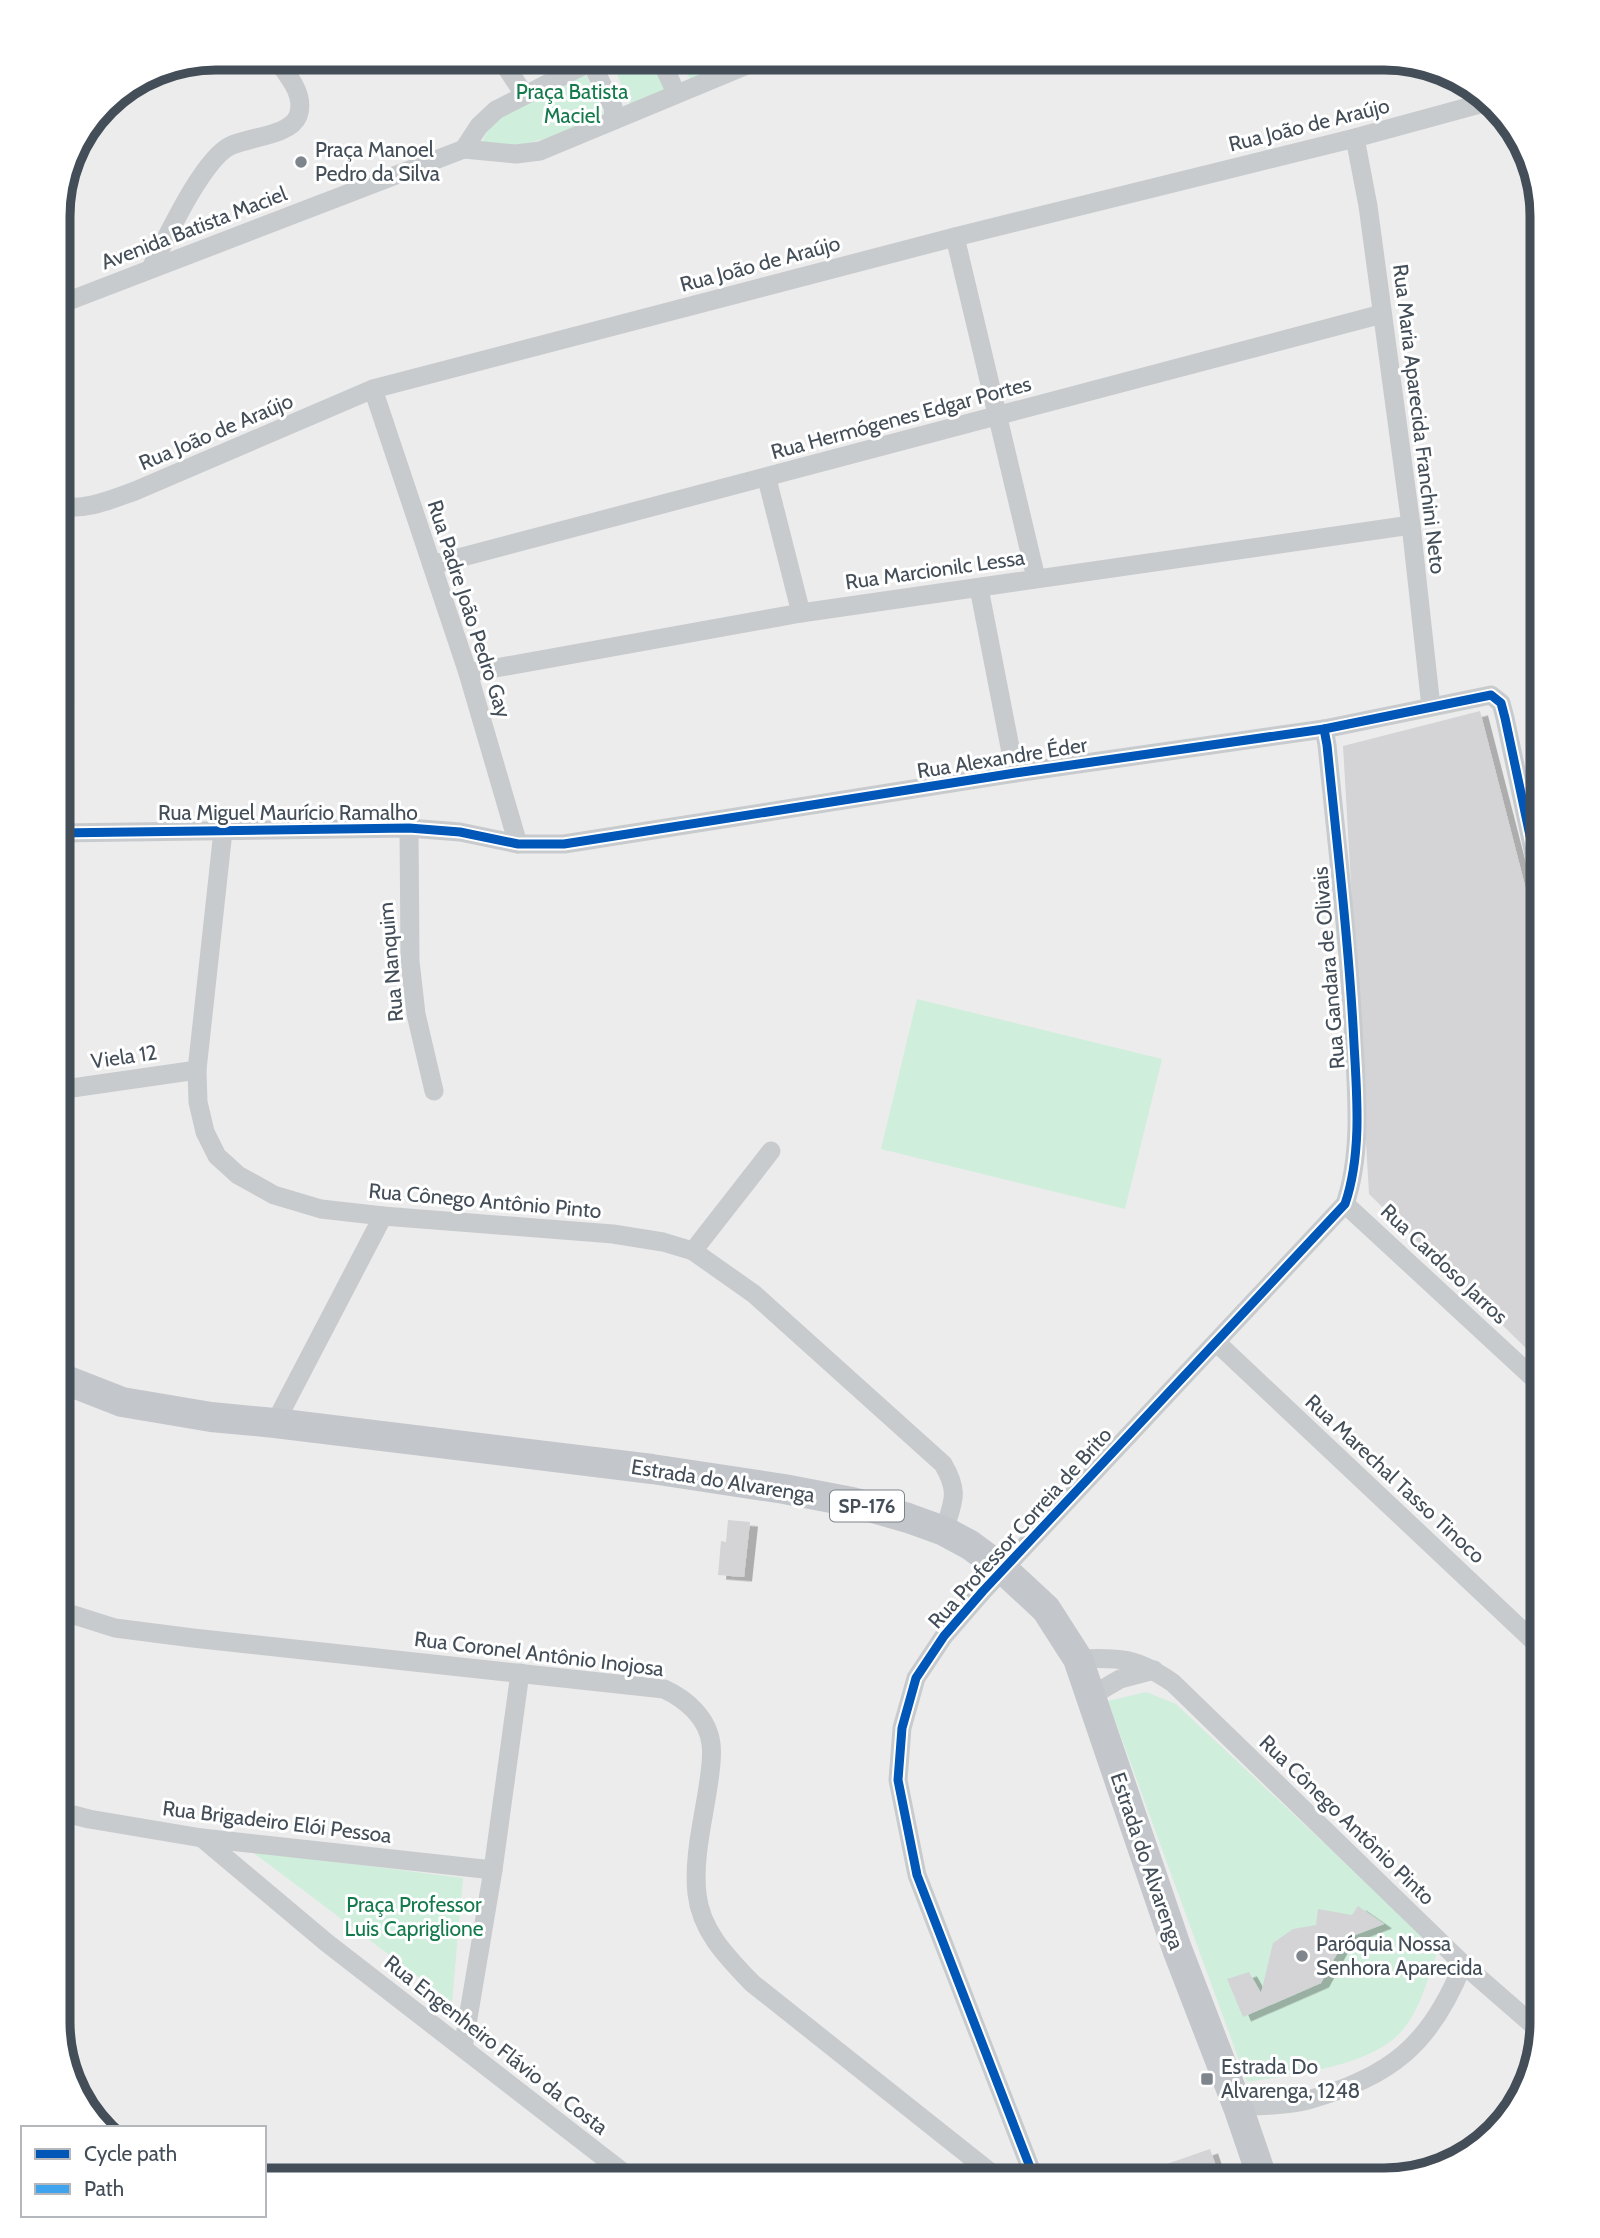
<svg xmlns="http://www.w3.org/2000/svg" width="1600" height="2238" viewBox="0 0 1600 2238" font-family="Cabin,sans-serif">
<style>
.green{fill:#cfeedc}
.building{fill:#d4d4d7;filter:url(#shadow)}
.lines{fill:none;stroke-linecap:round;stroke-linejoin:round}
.street{stroke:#c8cbcd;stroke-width:19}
.primary{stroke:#c3c7cb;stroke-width:30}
.quiet{stroke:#3fa4ed;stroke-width:7;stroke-dasharray:14 7;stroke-linecap:butt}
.cycleway-casing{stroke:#fff;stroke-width:13}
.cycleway{stroke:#0057b8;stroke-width:9}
.poi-dot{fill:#7e858c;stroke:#fff;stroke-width:2.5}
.labels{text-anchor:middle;stroke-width:6;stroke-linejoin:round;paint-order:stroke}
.shield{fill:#fff;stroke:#7b838b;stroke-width:2}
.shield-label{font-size:19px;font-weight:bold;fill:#434e59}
.park-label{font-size:21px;fill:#147a4c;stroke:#fff}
.street-label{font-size:21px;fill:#434e59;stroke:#fff}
.poi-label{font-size:21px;fill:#434e59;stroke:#fff;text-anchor:start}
.rim{fill:none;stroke:#434e59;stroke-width:9}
</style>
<defs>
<filter id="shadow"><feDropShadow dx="8" dy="4.5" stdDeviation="0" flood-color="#0004"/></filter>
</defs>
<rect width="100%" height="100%" fill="#edecec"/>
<g class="green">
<polygon points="631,58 653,58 668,91 631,107 614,67"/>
<polygon points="680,58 744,58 691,81"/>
<path d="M 586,74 L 604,115 C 566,130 524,154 482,142 L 492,121 Z"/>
<polygon points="917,999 1162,1059 1125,1209 881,1149"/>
<path d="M 1146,1692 L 1176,1704 L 1438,1950 C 1428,1977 1420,2012 1400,2033 C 1366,2068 1292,2074 1247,2082 L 1108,1701 Z"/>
<polygon points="251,1851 463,1878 452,2002"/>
</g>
<g class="building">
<polygon points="1480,711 1542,952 1542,1364 1369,1194 1343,746"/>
<polygon points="728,1520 750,1522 744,1577 718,1575 721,1541 726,1542"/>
<polygon points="1358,1906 1384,1924 1345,1939 1321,1983 1243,2017 1227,1979 1249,1972 1261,1993 1273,1943 1293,1929 1316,1925 1318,1909 1352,1915"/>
<polygon points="1210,2149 1219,2175 1204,2180 1166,2180 1161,2166"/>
</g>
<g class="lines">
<g class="street">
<polyline points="500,58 524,94"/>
<polyline points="593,58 591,62 613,107 614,120"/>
<polyline points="660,58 676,93"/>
<polyline points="1355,138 1368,206 1411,525 1431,707"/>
<polyline points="464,149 479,126 496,110 598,58"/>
<polyline points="955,237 1036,578"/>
<path d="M 151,268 C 166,239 202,160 230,146 C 248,137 290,136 298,116 C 306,95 287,74 275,58"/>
<polyline points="58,305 464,149 516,154 540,151 764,58"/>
<polyline points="373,389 468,673 518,844"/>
<polyline points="767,479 801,613"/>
<path d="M 58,506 C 85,511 110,500 135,491 L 373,389 L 955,237 L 1355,138 L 1487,102"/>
<path d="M 432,565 C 749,483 1065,397 1382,314"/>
<polyline points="979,588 1015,773"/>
<polyline points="468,673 801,613 1411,525"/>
<polyline points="409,828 410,961 416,1014 434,1091"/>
<path d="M 223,831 L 197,1070 L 198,1102 L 205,1132 L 217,1156 L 238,1175 L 274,1195 L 321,1209 L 383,1216 L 613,1234 L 663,1242 L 693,1251 L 754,1294 L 943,1464 C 960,1493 953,1501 944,1531"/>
<polyline points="58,833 409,828 460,832 518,844 564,844 1015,773 1324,729 1491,695 1501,703 1505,718 1542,892"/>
<polyline points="58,1090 197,1070"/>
<polyline points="1345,1204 1542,1386"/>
<polyline points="693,1251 771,1151"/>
<polyline points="1216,1342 1542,1649"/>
<polyline points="275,1423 383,1216"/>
<path d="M 58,1610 L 115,1628 L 193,1638 L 664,1689 C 686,1699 708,1718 711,1744 C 713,1757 710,1773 708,1787 C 703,1821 693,1859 697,1894 C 701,1931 727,1957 752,1983 L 1000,2180"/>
<path d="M 1078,1659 C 1121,1657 1137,1658 1173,1683 L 1463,1964 L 1540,2031"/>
<polyline points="1091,1696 1120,1679 1154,1670"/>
<polyline points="58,1811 89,1819 202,1838 493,1870"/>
<polyline points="202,1838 327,1943 633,2180"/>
<polyline points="463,2048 493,1870 520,1673"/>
<path d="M 1238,2107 C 1260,2105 1286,2106 1308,2100 C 1391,2077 1431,2044 1463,1964"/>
<path d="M 1035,2180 L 917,1875 L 898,1780 L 902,1728 L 916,1678 L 944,1636 L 983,1591 L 1345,1204 C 1362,1154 1357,1096 1354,1044 C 1349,944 1337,845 1327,745 L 1324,729"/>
</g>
<polyline class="primary" points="58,1377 122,1402 211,1417 275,1423 652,1469 784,1489 852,1502 908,1518 944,1531 970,1545 1004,1570 1046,1609 1078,1659 1177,1949 1238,2107 1263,2180"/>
<polyline class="quiet" points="1535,1643 1542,1635"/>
<defs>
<g id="cycleway">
<polyline points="58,833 409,828 460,832 518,844 564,844 1015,773 1324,729 1491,695 1501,703 1505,718 1542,892"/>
<path d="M 1035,2180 L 917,1875 L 898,1780 L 902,1728 L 916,1678 L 944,1636 L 983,1591 L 1345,1204 C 1362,1154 1357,1096 1354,1044 C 1349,944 1337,845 1327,745 L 1324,729"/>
</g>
</defs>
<use href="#cycleway" class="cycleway-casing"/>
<use href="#cycleway" class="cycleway"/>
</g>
<g class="poi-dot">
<circle cx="301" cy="162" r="7"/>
<circle cx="1302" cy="1956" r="7"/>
<rect x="1200" y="2072" width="14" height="14" rx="3.5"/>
</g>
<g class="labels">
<rect class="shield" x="830" y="1490.5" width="74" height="31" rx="5"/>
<g class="shield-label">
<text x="867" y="1513">SP-176</text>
</g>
<g class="park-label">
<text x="572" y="99">Praça Batista<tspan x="572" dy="24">Maciel</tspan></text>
<text x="414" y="1912">Praça Professor<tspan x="414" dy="24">Luis Capriglione</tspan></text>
</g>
<g class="street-label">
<text transform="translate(1309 125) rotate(-14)" y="7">Rua João de Araújo</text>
<text transform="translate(194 228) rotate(-21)" y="7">Avenida Batista Maciel</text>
<text transform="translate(760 264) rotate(-15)" y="7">Rua João de Araújo</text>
<text transform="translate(901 418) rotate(-15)" y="7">Rua Hermógenes Edgar Portes</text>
<text transform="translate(1419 419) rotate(83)" y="7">Rua Maria Aparecida Franchini Neto</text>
<text transform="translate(216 432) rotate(-23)" y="7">Rua João de Araújo</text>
<text transform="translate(935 570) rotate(-8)" y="7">Rua Marcionilc Lessa</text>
<text transform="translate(469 609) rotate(72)" y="7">Rua Padre João Pedro Gay</text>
<text transform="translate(1002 758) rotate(-9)" y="7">Rua Alexandre Éder</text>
<text x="288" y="820">Rua Miguel Maurício Ramalho</text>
<text transform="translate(391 962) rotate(-95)" y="7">Rua Nanquim</text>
<text transform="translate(1329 968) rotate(-95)" y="7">Rua Gandara de Olivais</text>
<text transform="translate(124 1057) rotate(-8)" y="7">Viela 12</text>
<text transform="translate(485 1201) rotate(5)" y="7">Rua Cônego Antônio Pinto</text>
<text transform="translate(1444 1264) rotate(43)" y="7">Rua Cardoso Jarros</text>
<text transform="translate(1395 1479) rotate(43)" y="7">Rua Marechal Tasso Tinoco</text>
<text transform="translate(723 1481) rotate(9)" y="7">Estrada do Alvarenga</text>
<text transform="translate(1020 1528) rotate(-48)" y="7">Rua Professor Correia de Brito</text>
<text transform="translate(539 1654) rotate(7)" y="7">Rua Coronel Antônio Inojosa</text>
<text transform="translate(1347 1820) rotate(44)" y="7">Rua Cônego Antônio Pinto</text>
<text transform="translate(277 1822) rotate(7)" y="7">Rua Brigadeiro Elói Pessoa</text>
<text transform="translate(1147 1861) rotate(71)" y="7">Estrada do Alvarenga</text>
<text transform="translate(496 2045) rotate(38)" y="7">Rua Engenheiro Flávio da Costa</text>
</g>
<g class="poi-label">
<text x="315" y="157">Praça Manoel<tspan x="315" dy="24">Pedro da Silva</tspan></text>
<text x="1316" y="1951">Paróquia Nossa<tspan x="1316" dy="24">Senhora Aparecida</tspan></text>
<text x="1221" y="2074">Estrada Do<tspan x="1221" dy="24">Alvarenga, 1248</tspan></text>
</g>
</g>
<path d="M0 0H1600V2238H0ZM216 70H1384A146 146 0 0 1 1530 216V2022A146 146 0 0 1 1384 2168H216A146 146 0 0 1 70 2022V216A146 146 0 0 1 216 70Z" fill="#fff" fill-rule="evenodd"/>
<path class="rim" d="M216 70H1384A146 146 0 0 1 1530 216V2022A146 146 0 0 1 1384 2168H216A146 146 0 0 1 70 2022V216A146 146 0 0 1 216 70Z"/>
<rect x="21" y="2126" width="245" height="91" fill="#ffffff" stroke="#b4b8bd" stroke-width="2"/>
<rect x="35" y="2149" width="35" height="10" fill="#0057b8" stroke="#b4b8bd" stroke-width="2"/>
<text x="84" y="2161" font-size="21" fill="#434e59">Cycle path</text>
<rect x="35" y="2184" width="35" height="10" fill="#3fa4ed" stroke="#b4b8bd" stroke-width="2"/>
<text x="84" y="2196" font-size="21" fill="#434e59">Path</text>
</svg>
